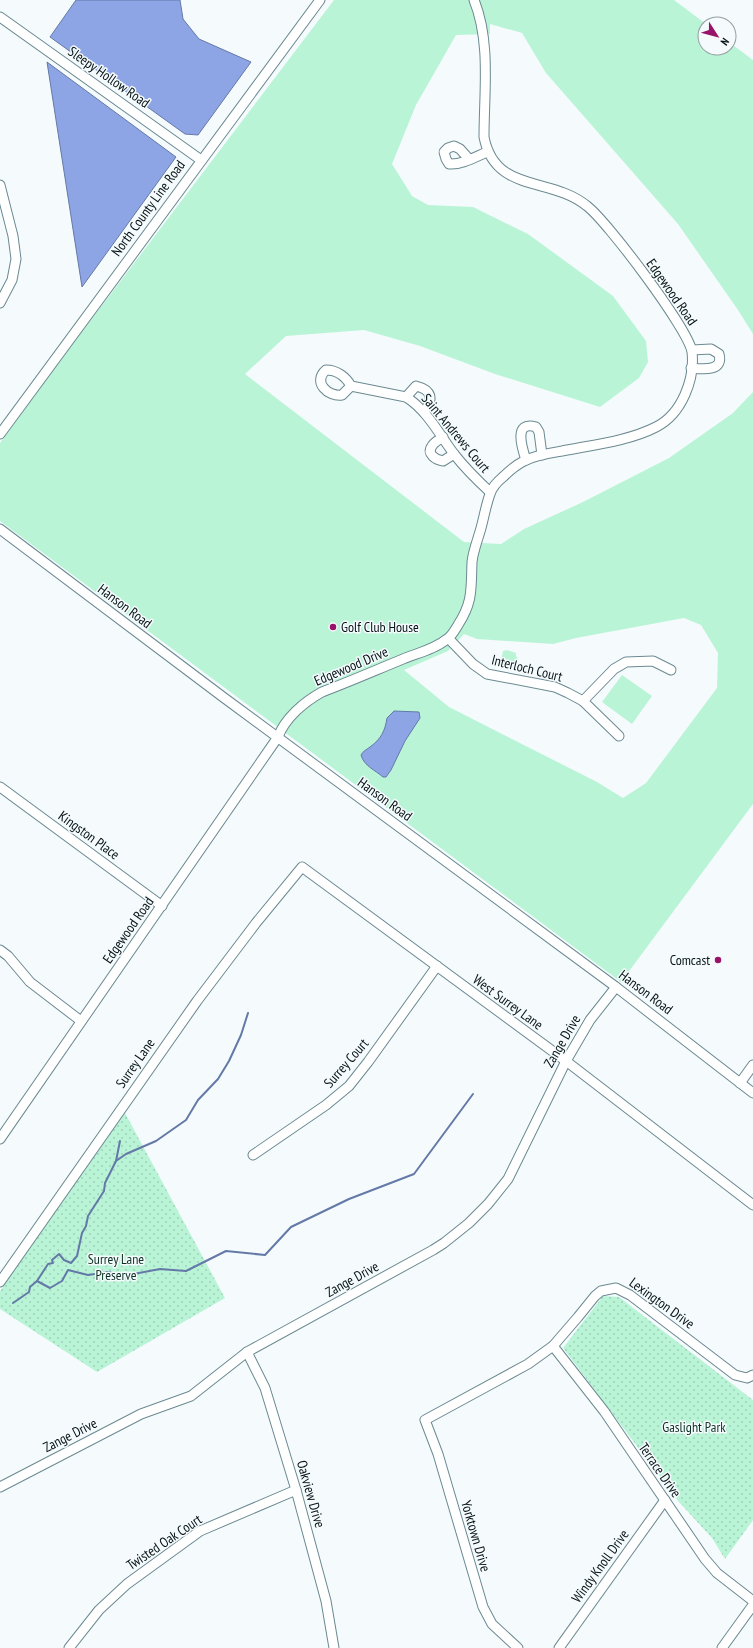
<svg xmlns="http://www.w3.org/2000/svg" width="753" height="1648" viewBox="0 0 753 1648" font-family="'PT Sans Narrow',sans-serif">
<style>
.grass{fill:#baf4d7;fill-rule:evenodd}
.park{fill:url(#park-dots)}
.water{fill:#8da5e5;stroke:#6479a7}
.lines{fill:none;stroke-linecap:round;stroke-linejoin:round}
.stream{stroke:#6479a7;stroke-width:2}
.minor-casing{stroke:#6b8991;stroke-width:11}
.minor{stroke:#fff;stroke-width:9}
.poi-dot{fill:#97146a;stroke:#f5fbfd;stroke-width:1.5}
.labels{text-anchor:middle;stroke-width:3;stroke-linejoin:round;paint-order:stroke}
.street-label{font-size:14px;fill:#061215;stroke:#f5fbfd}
.poi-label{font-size:14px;fill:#061215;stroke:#f5fbfd;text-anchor:start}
.park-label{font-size:14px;fill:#0d3223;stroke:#f5fbfd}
</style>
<defs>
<pattern id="park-dots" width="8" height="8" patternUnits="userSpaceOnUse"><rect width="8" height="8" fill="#baf4d7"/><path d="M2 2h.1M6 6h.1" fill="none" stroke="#9ed0b8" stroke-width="1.8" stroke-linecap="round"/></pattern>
</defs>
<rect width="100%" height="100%" fill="#f5fbfd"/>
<g class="grass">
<path d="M 334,0 L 674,0 L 706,24 L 705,48 L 729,48 L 729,42 L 753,60 L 753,334 L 738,310 L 678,224 L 546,73 L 522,33 L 490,24 L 490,34 L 456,35 L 416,105 L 392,164 L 412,196 L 428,205 L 473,207 L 528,234 L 613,296 L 646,341 L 648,362 L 639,378 L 600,407 L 495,374 L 420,346 L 364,330 L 286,336 L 245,374 L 464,542 L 501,544 L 524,529 L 583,502 L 669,458 L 733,413 L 753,392 L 753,804 L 621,982 L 0,521 L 0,443 L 78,337 ZM 684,618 L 701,625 L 718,653 L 717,688 L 646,783 L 623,798 L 597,782 L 449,707 L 404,670 L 448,651 L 464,634 L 477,639 L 553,644 L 576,638 Z"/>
<polygon points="507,650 516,653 516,656 518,659 516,663 513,665 501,660 503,651"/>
<polygon points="622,675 652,696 632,724 602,702"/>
</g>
<g class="park">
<polygon points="125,1113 225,1298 97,1372 0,1309 0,1291"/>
<polygon points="603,1296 619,1297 753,1400 753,1520 725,1559 712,1538 679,1502 563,1348"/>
</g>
<g class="water">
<polygon points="76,0 180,0 183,19 199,39 251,62 198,135 185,134 50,37"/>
<polygon points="47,62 176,157 82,287"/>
<path d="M 394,711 L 419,712 L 420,718 L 405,741 L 391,770 L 386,777 L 383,777 C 375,770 364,766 361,755 C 363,751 366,750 370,747 C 381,739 385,731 387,718 Z"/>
</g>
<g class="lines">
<g class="stream">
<polyline points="116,1161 120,1141"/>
<polyline points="37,1281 50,1288 62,1281 68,1270 88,1275 108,1272 123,1276 160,1269 186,1271 226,1251 265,1255 291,1227 349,1199 414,1174 473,1094"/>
<polyline points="13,1303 29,1292 30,1287 37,1281 48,1264 53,1263 52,1260 59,1254 64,1260 71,1263 77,1256 82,1233 86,1226 88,1216 104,1191 105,1183 116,1161 126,1154 156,1141 186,1120 198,1100 218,1079 229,1061 241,1035 248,1013"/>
</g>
<defs>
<g id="minor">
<polyline points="0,17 201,160"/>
<path d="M 469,159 L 460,149 L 454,146 L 448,148 L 444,152 L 446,159 L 449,164 C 462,165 475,157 487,152"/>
<polyline points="0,185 13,236 16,259 12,280 0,303"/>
<path d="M 691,368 C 702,369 724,372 719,354 L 711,349 L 692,350"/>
<path d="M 351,386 L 342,395 C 328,397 312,382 326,370 C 337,370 346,377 351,386 L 406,397 C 427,410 439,434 454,454 C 465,468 477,480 490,492"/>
<path d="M 406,397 L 416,386 C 432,390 434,399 424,412"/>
<polyline points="0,434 320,0"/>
<path d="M 443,437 C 439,440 434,442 432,446 C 426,454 436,460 443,461 L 454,454"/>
<path d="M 526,460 C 522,448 513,420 536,427 L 539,432 L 542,455"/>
<polyline points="0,529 223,697 616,987 753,1093"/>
<polyline points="449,639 473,664 487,674 555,687 568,693 583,701 619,736"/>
<polyline points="583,701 614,669 626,662 653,661 671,670"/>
<polyline points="0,787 162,906"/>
<polyline points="0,950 8,956 30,982 81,1021"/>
<polyline points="740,1083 753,1065"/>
<path d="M 0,1139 L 278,737 C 285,718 304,702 322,692 C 349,682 376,670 403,659 C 418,653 435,649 447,639 C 452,636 455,630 458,625 C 473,602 471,589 472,562 C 473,551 478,539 481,528 C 484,517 486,505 490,494 C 492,488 498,481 503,477 C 509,471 516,465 524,461 C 535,455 550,453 562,451 C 592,445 629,441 656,427 C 682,414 695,379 692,352 C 689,330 607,221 587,206 C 551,176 495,194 484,137 C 484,92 491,42 474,0"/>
<polyline points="253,1155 326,1105 349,1086 368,1062 437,966"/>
<polyline points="0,1282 197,1001 256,923 302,867 566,1061 753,1205"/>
<polyline points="553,1346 604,1411 705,1559 717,1573 753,1601"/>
<polyline points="247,1352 265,1388 296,1490 326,1601 334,1648"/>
<polyline points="0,1487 141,1414 191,1396 247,1352 433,1250 444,1243 469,1223 488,1204 508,1179 566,1061 590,1020 616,987"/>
<polyline points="69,1648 99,1610 127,1584 200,1531 296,1490"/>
<polyline points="518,1648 492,1624 483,1607 438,1454 425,1420 528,1364 553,1346 578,1317 595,1296 601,1291 616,1288 630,1295 735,1375 747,1378 753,1375"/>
<polyline points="559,1648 665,1500"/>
<polyline points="722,1648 753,1605"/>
</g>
</defs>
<use href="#minor" class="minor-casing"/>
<use href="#minor" class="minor"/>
</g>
<g class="poi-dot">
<circle cx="333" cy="627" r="4"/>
<circle cx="718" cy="960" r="4"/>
</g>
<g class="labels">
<g class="street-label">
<text transform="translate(109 77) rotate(35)" y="5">Sleepy Hollow Road</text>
<text transform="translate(148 208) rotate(-54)" y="5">North County Line Road</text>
<text transform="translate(672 292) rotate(55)" y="5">Edgewood Road</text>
<text transform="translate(456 433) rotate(50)" y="5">Saint Andrews Court</text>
<text transform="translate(125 606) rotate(37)" y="5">Hanson Road</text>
<text transform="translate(351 666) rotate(-23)" y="5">Edgewood Drive</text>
<text transform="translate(527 668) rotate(14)" y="5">Interloch Court</text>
<text transform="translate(385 799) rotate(36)" y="5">Hanson Road</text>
<text transform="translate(89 835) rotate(36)" y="5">Kingston Place</text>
<text transform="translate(128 930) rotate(-55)" y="5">Edgewood Road</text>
<text transform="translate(646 992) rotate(37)" y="5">Hanson Road</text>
<text transform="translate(508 1002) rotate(36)" y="5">West Surrey Lane</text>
<text transform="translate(562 1041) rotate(-60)" y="5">Zange Drive</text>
<text transform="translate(135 1063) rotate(-55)" y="5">Surrey Lane</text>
<text transform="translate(346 1063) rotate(-49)" y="5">Surrey Court</text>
<text transform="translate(352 1279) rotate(-29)" y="5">Zange Drive</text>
<text transform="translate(662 1303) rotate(36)" y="5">Lexington Drive</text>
<text transform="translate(70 1435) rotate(-27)" y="5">Zange Drive</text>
<text transform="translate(660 1470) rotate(55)" y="5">Terrace Drive</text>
<text transform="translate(311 1494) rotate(74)" y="5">Oakview Drive</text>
<text transform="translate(476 1536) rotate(74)" y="5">Yorktown Drive</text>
<text transform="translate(164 1542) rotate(-34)" y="5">Twisted Oak Court</text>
<text transform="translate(600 1566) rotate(-54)" y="5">Windy Knoll Drive</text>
</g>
<g class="poi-label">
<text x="341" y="632">Golf Club House</text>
<text x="710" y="965" text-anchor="end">Comcast</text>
</g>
<g class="park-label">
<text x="116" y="1264">Surrey Lane<tspan x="116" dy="16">Preserve</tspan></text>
<text x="694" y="1432">Gaslight Park</text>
</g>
</g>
<g transform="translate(717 36) rotate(126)"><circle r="19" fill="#f5fbfd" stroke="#959ea0"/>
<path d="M0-3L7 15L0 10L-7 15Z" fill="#97146a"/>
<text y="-6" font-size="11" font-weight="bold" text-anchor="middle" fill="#061215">N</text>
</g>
</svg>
